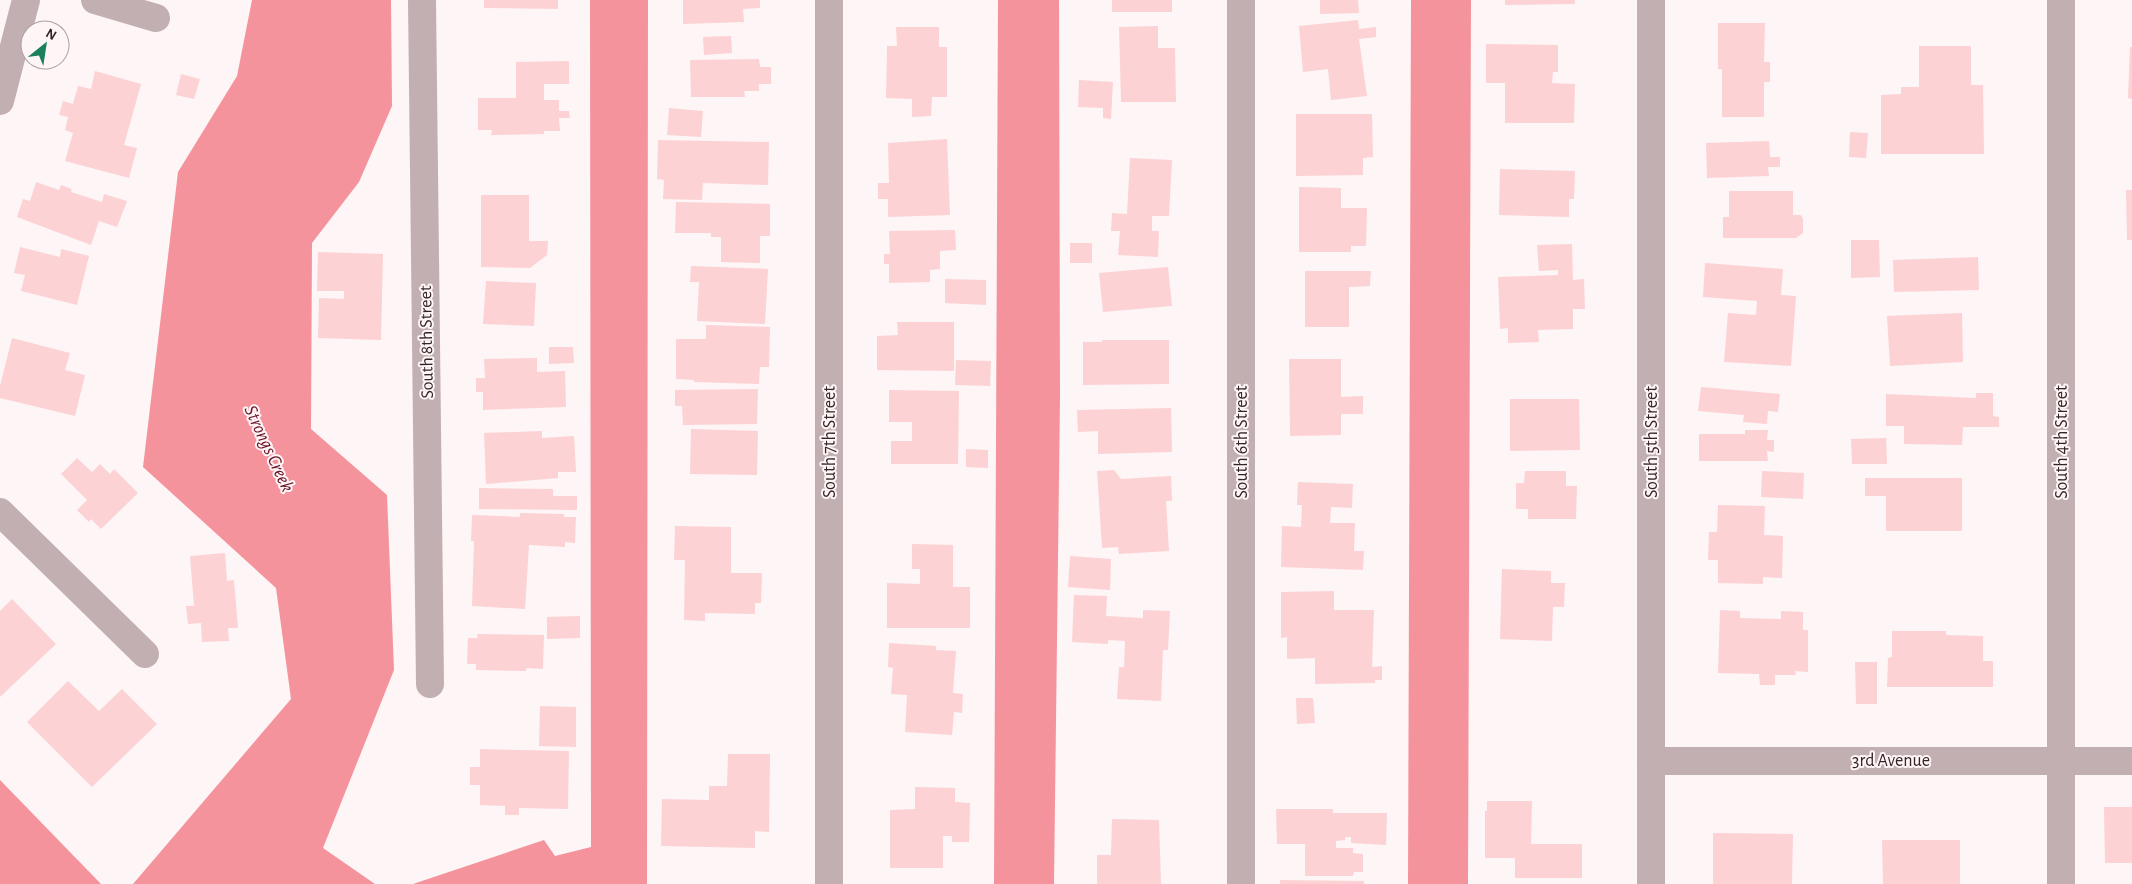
<svg xmlns="http://www.w3.org/2000/svg" width="2132" height="884" viewBox="0 0 2132 884" font-family="'Alegreya Sans',sans-serif">
<style>
.water{fill:#f5939d}
.building{fill:#fcd2d5}
.lines{fill:none;stroke-linecap:round;stroke-linejoin:round}
.minor{stroke:#c2afb1;stroke-width:28}
.labels{text-anchor:middle;stroke-width:4;stroke-linejoin:round;paint-order:stroke}
.street-label{font-size:18px;fill:#342425;stroke:#fef5f6}
.water-label{font-size:19px;font-style:italic;fill:#6a1327;stroke:#fef5f6}
</style>
<rect width="100%" height="100%" fill="#fef5f6"/>
<g class="water">
<polygon points="252,0 391,0 392,106 359,182 312,243 311,429 387,495 394,670 323,848 375,884 133,884 291,699 276,588 143,467 178,172 237,76"/>
<polygon points="590,0 648,0 647,884 413,884 544,840 555,856 591,847"/>
<polygon points="998,0 1059,0 1060,397 1054,884 994,884"/>
<polygon points="1411,0 1471,0 1468,884 1408,884"/>
<polygon points="0,780 101,884 0,884"/>
</g>
<g class="building">
<polygon points="484,0 558,0 558,9 484,8"/>
<polygon points="683,0 760,0 760,8 743,9 744,22 683,24"/>
<rect x="1112" y="0" width="60" height="12"/>
<polygon points="1320,0 1358,0 1359,13 1320,14"/>
<polygon points="1505,0 1575,0 1575,4 1505,5"/>
<polygon points="1358,20 1359,29 1376,27 1376,37 1359,39 1367,96 1331,100 1328,69 1303,72 1299,26"/>
<polygon points="1718,23 1765,23 1764,62 1770,62 1770,82 1764,82 1764,117 1722,117 1722,69 1718,69"/>
<polygon points="1158,26 1158,48 1175,48 1176,102 1121,102 1119,27"/>
<polygon points="896,27 939,27 939,47 947,47 947,97 932,97 931,116 912,117 912,99 886,98 887,46 897,46"/>
<polygon points="731,36 732,53 704,55 703,37"/>
<polygon points="1486,44 1558,45 1558,72 1553,72 1552,83 1575,84 1574,123 1505,123 1505,83 1486,83"/>
<polygon points="1919,46 1971,46 1971,85 1983,85 1984,154 1881,154 1881,95 1901,94 1901,87 1919,87"/>
<polygon points="2130,47 2132,47 2132,99 2128,98"/>
<polygon points="759,59 760,67 771,67 771,84 759,84 759,91 744,91 745,97 691,97 690,60"/>
<polygon points="569,61 569,84 544,84 544,100 559,100 559,111 569,111 570,118 559,118 560,131 544,131 544,134 491,135 492,130 478,130 478,98 516,98 516,62"/>
<polygon points="95,71 141,84 124,145 137,148 129,178 65,161 73,133 65,130 68,117 59,115 63,101 73,104 78,86 91,89"/>
<polygon points="181,74 200,79 194,99 176,95"/>
<polygon points="1079,80 1113,82 1111,119 1103,118 1103,108 1078,107"/>
<polygon points="669,108 703,111 701,137 667,135"/>
<polygon points="1296,114 1372,114 1373,157 1363,158 1363,175 1296,176"/>
<polygon points="1850,132 1868,133 1866,158 1849,157"/>
<polygon points="947,139 950,215 888,217 888,199 878,199 878,183 889,183 888,143"/>
<polygon points="658,140 769,142 768,185 703,183 702,200 663,199 664,180 657,179"/>
<polygon points="1769,141 1770,157 1780,157 1780,167 1768,167 1769,176 1707,178 1706,143"/>
<polygon points="1130,158 1172,160 1169,216 1152,216 1152,231 1159,231 1158,257 1118,255 1120,231 1111,231 1112,213 1127,214"/>
<polygon points="1500,169 1575,171 1574,199 1569,199 1569,217 1499,215"/>
<polygon points="36,182 59,190 61,185 72,189 71,192 102,202 104,194 127,201 117,227 99,221 91,245 17,217 23,199 30,201"/>
<polygon points="1299,187 1341,188 1341,208 1367,208 1366,246 1351,246 1351,252 1299,252"/>
<polygon points="2126,190 2132,190 2132,240 2127,240"/>
<polygon points="1729,191 1793,191 1793,215 1801,215 1803,219 1803,233 1796,238 1723,238 1723,217 1729,217"/>
<polygon points="481,195 529,195 529,241 548,241 547,255 530,268 481,267"/>
<polygon points="676,202 770,204 770,236 760,236 760,263 721,262 721,237 711,237 711,233 675,233"/>
<polygon points="955,230 956,250 940,251 940,269 930,270 930,282 889,283 889,264 884,264 884,254 890,254 889,231"/>
<polygon points="1851,240 1879,240 1880,277 1851,278"/>
<rect x="1070" y="243" width="22" height="20"/>
<polygon points="1572,244 1573,280 1584,279 1585,309 1573,309 1573,329 1538,330 1539,342 1508,343 1508,328 1500,329 1498,277 1558,275 1558,270 1539,271 1537,245"/>
<polygon points="20,247 60,257 61,249 89,256 77,305 21,291 25,275 14,273"/>
<polygon points="318,252 383,254 381,340 318,338 319,298 344,299 344,291 317,291"/>
<polygon points="1978,257 1979,290 1894,292 1893,260"/>
<polygon points="1705,263 1783,269 1781,295 1796,296 1791,366 1724,362 1728,313 1756,315 1757,301 1703,297"/>
<polygon points="691,266 768,269 765,324 697,321 699,282 690,282"/>
<polygon points="1168,267 1172,306 1103,312 1099,273"/>
<polygon points="1305,271 1371,271 1370,286 1349,287 1349,327 1305,327"/>
<polygon points="945,279 986,280 986,305 945,303"/>
<polygon points="486,281 536,283 534,326 483,324"/>
<polygon points="1962,313 1963,362 1890,366 1887,316"/>
<polygon points="897,322 954,322 954,371 877,370 877,336 898,335"/>
<polygon points="706,325 770,327 769,367 760,367 759,384 694,382 694,380 676,379 676,339 706,339"/>
<polygon points="12,338 70,353 65,370 85,375 75,416 0,398 0,386"/>
<polygon points="1102,340 1169,340 1169,384 1083,385 1083,342 1102,342"/>
<polygon points="549,347 573,347 574,363 549,364"/>
<polygon points="537,358 537,372 565,371 566,407 483,410 483,392 476,392 476,378 485,378 484,359"/>
<polygon points="1289,359 1341,359 1341,397 1363,396 1363,414 1341,414 1341,435 1290,436"/>
<polygon points="956,360 991,361 990,386 955,385"/>
<polygon points="1701,387 1780,394 1778,412 1768,411 1767,424 1743,422 1744,415 1698,411"/>
<polygon points="758,389 757,424 683,425 682,406 675,406 675,390"/>
<polygon points="889,390 959,391 958,464 891,464 891,441 912,441 912,422 889,422"/>
<polygon points="1976,393 1993,393 1993,416 1999,417 1999,427 1963,427 1962,445 1904,444 1904,426 1886,426 1886,394 1976,398"/>
<polygon points="1510,399 1579,399 1580,450 1510,451"/>
<polygon points="1171,408 1172,452 1098,454 1098,431 1078,432 1077,410"/>
<polygon points="691,429 758,431 757,475 690,474"/>
<polygon points="1745,430 1768,430 1767,440 1774,440 1774,452 1767,451 1768,461 1699,461 1699,434 1745,434"/>
<polygon points="542,431 542,438 574,436 576,472 558,472 558,478 486,484 484,433"/>
<polygon points="1886,438 1887,464 1852,464 1851,439"/>
<polygon points="966,449 988,450 988,468 966,467"/>
<polygon points="77,458 92,472 100,464 110,474 114,469 138,493 101,529 91,519 89,522 77,510 87,500 61,474"/>
<polygon points="1114,470 1121,479 1171,476 1172,501 1166,501 1169,551 1119,554 1118,547 1102,548 1097,471"/>
<polygon points="1525,471 1566,471 1566,486 1577,486 1576,519 1528,519 1528,509 1516,509 1516,483 1524,483"/>
<polygon points="1762,471 1804,473 1803,499 1761,497"/>
<polygon points="1865,478 1962,478 1962,531 1886,531 1886,496 1865,496"/>
<polygon points="1298,482 1353,484 1352,508 1331,507 1330,523 1355,523 1354,551 1364,551 1363,570 1281,567 1282,526 1301,527 1302,505 1297,505"/>
<polygon points="479,488 553,489 553,496 577,496 577,510 479,509"/>
<polygon points="1718,505 1765,506 1764,535 1783,536 1782,578 1763,577 1763,584 1718,583 1718,560 1708,560 1709,532 1717,532"/>
<polygon points="520,513 564,514 564,517 576,517 575,543 565,542 565,547 529,545 525,609 472,606 474,541 471,541 472,515 520,517"/>
<polygon points="675,526 731,527 731,573 762,573 761,603 755,603 755,614 705,613 705,621 684,620 685,560 674,560"/>
<polygon points="912,544 953,545 953,587 970,587 970,628 887,628 887,583 920,584 920,569 912,569"/>
<polygon points="225,553 227,581 234,580 238,628 228,628 229,641 202,642 201,623 188,624 186,606 194,606 190,556"/>
<polygon points="1070,556 1111,559 1110,590 1068,587"/>
<polygon points="1502,569 1551,571 1551,583 1565,583 1564,607 1553,607 1552,641 1500,639"/>
<polygon points="1334,591 1334,610 1374,610 1372,667 1382,666 1382,680 1375,680 1375,683 1315,684 1315,658 1287,659 1287,637 1281,638 1281,592"/>
<polygon points="1074,595 1107,596 1106,616 1143,618 1143,610 1170,611 1168,650 1163,650 1161,701 1117,699 1119,667 1124,667 1125,641 1108,640 1108,644 1072,642"/>
<polygon points="12,599 56,644 0,697 0,611"/>
<polygon points="1720,610 1740,611 1740,618 1781,619 1781,611 1803,612 1803,630 1808,630 1808,672 1795,671 1796,675 1775,675 1775,685 1760,685 1759,674 1718,673"/>
<polygon points="580,616 580,638 547,639 547,617"/>
<polygon points="1892,631 1946,631 1946,635 1983,636 1983,661 1993,661 1993,687 1887,687 1888,658 1892,657"/>
<polygon points="477,634 544,635 543,669 526,668 526,671 476,670 476,664 467,664 468,638 478,638"/>
<polygon points="889,643 936,646 936,650 956,651 953,693 963,694 962,713 954,712 952,735 905,732 907,695 891,694 893,668 888,667"/>
<polygon points="1855,662 1877,662 1877,704 1856,704"/>
<polygon points="68,681 99,711 122,689 157,724 92,787 27,722"/>
<polygon points="1296,698 1313,698 1315,723 1297,724"/>
<polygon points="540,706 576,707 576,747 539,746"/>
<polygon points="480,749 569,751 568,809 519,808 519,815 505,815 505,806 480,805 480,785 470,785 470,767 480,767"/>
<polygon points="728,754 770,754 769,832 755,831 755,848 661,846 662,799 709,800 709,786 727,786"/>
<polygon points="915,787 955,788 955,802 970,803 969,842 952,842 952,836 943,836 943,868 890,868 890,810 915,809"/>
<polygon points="1487,801 1532,801 1531,844 1582,844 1582,878 1515,878 1515,858 1485,858 1485,811 1487,811"/>
<polygon points="2104,807 2132,807 2132,863 2105,863"/>
<polygon points="1276,809 1333,809 1333,813 1387,813 1386,845 1351,843 1351,837 1345,837 1345,840 1336,841 1336,848 1353,848 1353,853 1363,854 1363,872 1354,872 1353,876 1305,876 1305,844 1277,844"/>
<polygon points="1112,819 1159,820 1161,884 1097,884 1097,855 1111,855"/>
<polygon points="1713,833 1793,834 1792,884 1713,884"/>
<polygon points="1882,840 1960,840 1960,884 1883,884"/>
<polygon points="1280,880 1364,881 1364,884 1280,884"/>
</g>
<g class="lines">
<g class="minor">
<polyline points="95,0 156,18"/>
<polyline points="422,0 430,684"/>
<polyline points="829,0 829,884"/>
<polyline points="1651,0 1651,884"/>
<polyline points="2061,0 2061,884"/>
<polyline points="0,101 26,0"/>
<polyline points="0,512 145,654"/>
<polyline points="1651,761 2132,761"/>
<polyline points="1241,884 1241,0"/>
</g>
</g>
<g class="labels">
<g class="street-label">
<text transform="translate(426 342) rotate(-91)" y="6">South 8th Street</text>
<text transform="translate(829 442) rotate(-90)" y="6">South 7th Street</text>
<text transform="translate(1241 442) rotate(-90)" y="6">South 6th Street</text>
<text transform="translate(1651 442) rotate(-90)" y="6">South 5th Street</text>
<text transform="translate(2061 442) rotate(-90)" y="6">South 4th Street</text>
<text x="1891" y="766">3rd Avenue</text>
</g>
<g class="water-label">
<text transform="translate(270 448) rotate(65)" y="7">Strongs Creek</text>
</g>
</g>
<g transform="translate(45 45) rotate(30)"><circle r="24" fill="#fef5f6" stroke="#ada1a2"/>
<path d="M0-4L9 19L0 12L-9 19Z" fill="#19815c"/>
<text y="-8" font-size="14" font-weight="bold" text-anchor="middle" fill="#342425">N</text>
</g>
</svg>
